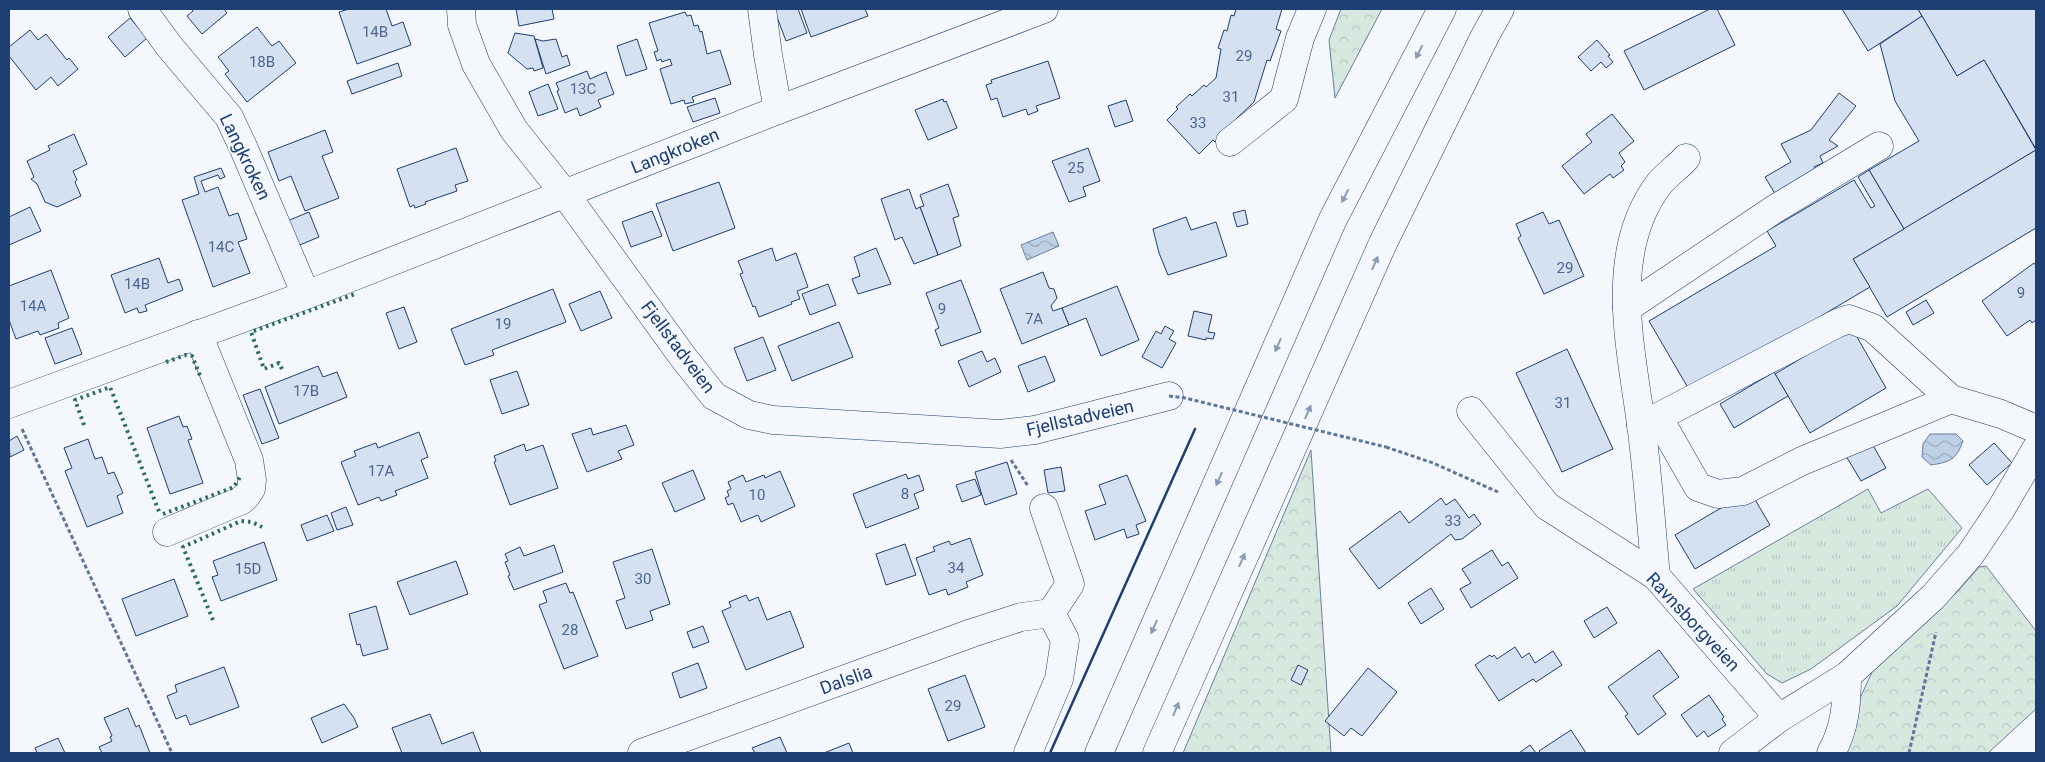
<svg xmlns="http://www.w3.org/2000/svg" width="2045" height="762" viewBox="0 0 2045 762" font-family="Roboto,sans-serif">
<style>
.grass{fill:url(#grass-tufts);stroke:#687fa3}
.forest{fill:url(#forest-crowns);stroke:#687fa3}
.water{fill:url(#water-waves);stroke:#687fa3}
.building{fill:#d5e0f0;stroke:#1d3f73}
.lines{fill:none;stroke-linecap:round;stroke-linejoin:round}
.minor-casing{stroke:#1d3f73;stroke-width:29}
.highway-casing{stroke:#1d3f73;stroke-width:29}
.path{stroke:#5e769c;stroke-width:3;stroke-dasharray:4 2.5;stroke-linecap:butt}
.minor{stroke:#f4f7fb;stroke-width:28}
.highway{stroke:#f4f7fb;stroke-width:28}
.path-bridge{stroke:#5e769c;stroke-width:3;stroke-dasharray:4 2.5;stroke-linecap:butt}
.hedge{stroke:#2c6c60;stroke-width:4;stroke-dasharray:2.5 4;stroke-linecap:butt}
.wall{stroke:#1d3f73;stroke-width:2.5}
.oneway{fill:#889bb7}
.labels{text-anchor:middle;stroke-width:4;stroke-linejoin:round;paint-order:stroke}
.number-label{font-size:15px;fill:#4b6792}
.street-label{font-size:18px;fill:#1d3f73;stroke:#f4f7fb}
</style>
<defs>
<pattern id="grass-tufts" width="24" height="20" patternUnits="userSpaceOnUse" patternTransform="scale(1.25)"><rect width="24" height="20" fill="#d7e8df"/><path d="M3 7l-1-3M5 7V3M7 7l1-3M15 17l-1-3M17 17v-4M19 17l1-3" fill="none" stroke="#b8c8c3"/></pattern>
<pattern id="forest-crowns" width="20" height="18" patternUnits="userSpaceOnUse" patternTransform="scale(1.25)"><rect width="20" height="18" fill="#d7e8df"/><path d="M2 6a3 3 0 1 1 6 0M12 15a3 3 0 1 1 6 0" fill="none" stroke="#b8c8c3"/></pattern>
<pattern id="water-waves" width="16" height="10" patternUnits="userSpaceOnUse" patternTransform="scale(1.25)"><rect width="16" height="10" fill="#bed0e5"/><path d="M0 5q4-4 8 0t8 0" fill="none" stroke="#9aaabe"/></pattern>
</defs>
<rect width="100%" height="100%" fill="#f4f7fb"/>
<polygon class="grass" points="1868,489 1881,513 1928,489 1962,528 1897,606 1811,669 1782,683 1767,674 1693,589"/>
<g class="forest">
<polygon points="1341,9 1382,9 1335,98 1329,40"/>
<polygon points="1311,450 1331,753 1183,753"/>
<polygon points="1986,566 2036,631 2036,709 1988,753 1843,753 1846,748 1861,696 1873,670 1957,592 1979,567"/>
</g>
<g class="water">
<polygon points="1053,232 1059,246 1027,260 1021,245"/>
<path d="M 1930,434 L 1956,434 L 1963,441 C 1956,460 1950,462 1931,465 L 1922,457 L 1923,444 Z"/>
</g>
<g class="building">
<polygon points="192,9 224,9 227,13 202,34 187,16 193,11"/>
<polygon points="349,9 386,9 392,26 403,22 411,45 357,64 339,12"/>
<polygon points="516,9 552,9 554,19 519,26"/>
<polygon points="774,9 798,9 807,33 786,41"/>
<polygon points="801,9 865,9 868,16 811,37"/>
<polygon points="1236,9 1282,9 1276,29 1281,31 1270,61 1267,60 1254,102 1236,119 1239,123 1215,142 1213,140 1199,154 1167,120 1178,109 1176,107 1190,94 1192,96 1204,85 1206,87 1216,78 1221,49 1218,48 1224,30 1227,31 1231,15 1234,16"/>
<polygon points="1710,9 1717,9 1735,45 1644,90 1624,51"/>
<polygon points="1842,9 1918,9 1922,16 1868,51"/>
<polygon points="1918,9 2036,9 2036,149 1984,60 1957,76"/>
<polygon points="685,12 687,16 691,15 694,26 698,25 700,32 702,31 707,54 720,50 731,84 692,97 694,102 685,104 684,100 671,104 660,69 672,65 670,59 662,62 661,59 657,61 654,52 658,51 649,23"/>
<polygon points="1922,16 1957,76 1984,60 2036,150 1904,229 1869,170 1919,141 1895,101 1880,44"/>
<polygon points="130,18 147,38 125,57 108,37"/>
<polygon points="257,27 272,46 279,41 296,63 247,102 225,74 229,71 218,57"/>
<polygon points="30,30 38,40 46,34 67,60 69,58 78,69 58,86 51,77 36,90 9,56 9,47"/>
<polygon points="515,33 534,36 543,68 534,71 533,68 527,69 508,53"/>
<polygon points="535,39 543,41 556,39 562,57 567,55 570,65 546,74"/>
<polygon points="637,39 647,69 626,76 617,46"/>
<polygon points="1597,40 1610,55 1608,56 1613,62 1606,68 1601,62 1591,71 1578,57"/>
<polygon points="1048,61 1060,98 1036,106 1038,111 1028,115 1026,109 1003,117 997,98 991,100 986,85 992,83 991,80"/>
<polygon points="398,63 402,76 352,94 347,81"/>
<polygon points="587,71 590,79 606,72 614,94 598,100 601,107 580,116 577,108 565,113 557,91 559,90 556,83"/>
<polygon points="548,84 558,109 538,116 529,92"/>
<polygon points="1839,93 1856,106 1829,140 1838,146 1820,156 1823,163 1814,167 1817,172 1777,197 1765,177 1791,162 1781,144 1811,130"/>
<polygon points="715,98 720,113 693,122 687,107"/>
<polygon points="943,99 944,102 946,101 957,128 928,140 915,110"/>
<polygon points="1126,100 1133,121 1115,127 1108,106"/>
<polygon points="1612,114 1634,141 1619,153 1625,162 1621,166 1624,170 1613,178 1610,174 1584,194 1562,166 1592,142 1586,134"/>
<polygon points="325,130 333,152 322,156 339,198 305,211 291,176 279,181 268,152"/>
<polygon points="74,134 87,164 73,171 77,180 75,182 81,196 57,207 45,202 37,184 31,179 34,177 27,161 50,150 48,146"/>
<polygon points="456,148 468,181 455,185 457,191 425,202 426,204 415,208 414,205 410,207 397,169"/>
<polygon points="1088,148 1100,181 1083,187 1086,196 1069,202 1052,161"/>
<polygon points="2036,150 2036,228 1887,317 1853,259"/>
<polygon points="221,168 225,177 220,179 218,175 201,181 205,192 218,187 229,216 238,213 247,239 238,242 250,273 213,287 182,200 199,194 194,177"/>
<polygon points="1869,170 1904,229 1853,259 1870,287 1691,393 1649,321 1776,246 1767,231 1854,180 1871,208 1875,206 1858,177"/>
<polygon points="719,182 735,228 673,251 656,204"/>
<polygon points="948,184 959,216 953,218 961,246 938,255 920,207 924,206 920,195"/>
<polygon points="909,189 916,209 920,207 938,255 914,264 902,237 895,240 881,199"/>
<polygon points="30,207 41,231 9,245 9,217"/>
<polygon points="1245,210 1248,224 1237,227 1233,213"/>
<polygon points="652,211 662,236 631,247 622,222"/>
<polygon points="309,212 319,237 295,247 285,222"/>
<polygon points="1543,212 1549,224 1559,220 1584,276 1544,294 1518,238 1521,236 1516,224"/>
<polygon points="1186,217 1191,230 1216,222 1227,256 1168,275 1159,253 1153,229"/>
<polygon points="772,248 776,261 796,253 808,287 797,291 800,299 791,302 792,304 759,317 755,306 753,307 740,274 743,273 738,261"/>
<polygon points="876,248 891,284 858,294 852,279 860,276 854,257"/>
<polygon points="159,258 168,283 179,279 183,290 145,305 147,311 139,313 137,308 125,313 111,275"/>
<polygon points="2034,263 2036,266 2036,320 2032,323 2030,320 2007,336 1982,301"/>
<polygon points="51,270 69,318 58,323 59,328 40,335 38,331 16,339 9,320 9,286"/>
<polygon points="1043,272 1049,288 1054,289 1057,298 1051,306 1053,311 1062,308 1069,325 1022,344 1000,289"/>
<polygon points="961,280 981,332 941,346 935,330 939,328 926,293"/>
<polygon points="828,284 836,305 810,315 802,294"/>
<polygon points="1117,286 1139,340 1101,356 1086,318 1069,325 1062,308"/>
<polygon points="553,289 566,322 492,350 494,355 465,365 451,329"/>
<polygon points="600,291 612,318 581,331 569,304"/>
<polygon points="1926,300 1934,313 1913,325 1906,312"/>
<polygon points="404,307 417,342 399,349 386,313"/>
<polygon points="1194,311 1212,315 1208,332 1215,333 1213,339 1206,338 1206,340 1188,336"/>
<polygon points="839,322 853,357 792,381 778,346"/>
<polygon points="1165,326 1174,331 1169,339 1176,343 1162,368 1142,357 1156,331 1161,334"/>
<polygon points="72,328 82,354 55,364 45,338"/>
<polygon points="1852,328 1886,388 1810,433 1775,374"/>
<polygon points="763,337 776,370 747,381 734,348"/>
<polygon points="1567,349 1613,449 1562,472 1516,373"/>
<polygon points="982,351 987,362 995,358 1001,372 969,387 958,361"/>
<polygon points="1045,356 1055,381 1028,392 1018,366"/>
<polygon points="318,366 323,377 337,372 347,397 279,424 265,387"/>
<polygon points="517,371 529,405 502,414 490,380"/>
<polygon points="1774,372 1788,396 1734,428 1720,404"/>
<polygon points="260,389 279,438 262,444 243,395"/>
<polygon points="179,416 183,427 187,426 192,439 188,440 203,483 170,494 147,428"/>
<polygon points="626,425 634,445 618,451 622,459 587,472 572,434 591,428 593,435"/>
<polygon points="419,432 428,457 421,460 428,478 395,491 397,495 381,501 379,497 358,505 341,462 356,456 354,451 376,443 378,448"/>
<polygon points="17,436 24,450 10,457 9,441"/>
<polygon points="88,439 95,459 102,457 108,474 114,472 123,493 117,496 123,513 87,527 65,471 72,468 64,448"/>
<polygon points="1871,442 1886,468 1861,481 1846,456"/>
<polygon points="1994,443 2012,463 1987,485 1969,465"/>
<polygon points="524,444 526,451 543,445 558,488 510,505 494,462 496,461 494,456"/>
<polygon points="1007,462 1017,494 985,505 975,472"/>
<polygon points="1061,467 1065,491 1048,493 1044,470"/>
<polygon points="693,470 705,499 675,512 662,483"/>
<polygon points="780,471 795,506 761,522 758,515 741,522 733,503 728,505 725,498 729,496 727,491 731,489 728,482 743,475 746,482 764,475 765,478"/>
<polygon points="906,474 908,479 919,475 924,490 914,494 919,508 866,528 853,494"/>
<polygon points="1127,475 1146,521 1136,525 1139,534 1127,538 1124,529 1095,540 1085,511 1106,504 1099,485"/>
<polygon points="975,479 981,495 962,502 956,485"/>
<polygon points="1750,491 1770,525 1695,569 1675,535"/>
<polygon points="1441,498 1446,505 1455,499 1469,518 1474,514 1481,524 1462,539 1455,540 1451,534 1379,589 1349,549 1400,511 1409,523"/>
<polygon points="346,507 353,525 337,530 331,513"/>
<polygon points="327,515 334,531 307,541 301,525"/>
<polygon points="970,538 983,575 966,582 968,587 948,595 946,589 929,595 916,558 935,551 933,547 949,541 951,545"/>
<polygon points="264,542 277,580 221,601 212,577 218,575 213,561"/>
<polygon points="905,544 916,575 886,585 876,554"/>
<polygon points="554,545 563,572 514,590 508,576 510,575 505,562 508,561 505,554 520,547 524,556"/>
<polygon points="652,549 670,604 650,611 653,620 626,629 616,601 625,598 613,562"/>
<polygon points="1492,550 1502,566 1508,562 1518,578 1471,608 1460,589 1471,583 1462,569"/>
<polygon points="456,561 468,594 410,615 397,582"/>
<polygon points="174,579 188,616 136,636 122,599"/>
<polygon points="566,583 570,593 573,592 598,656 564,669 539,605 547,602 543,591"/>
<polygon points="1431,588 1444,609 1421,624 1408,603"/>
<polygon points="746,595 749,601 758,597 767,620 790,611 804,647 746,670 722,611 731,607 729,602"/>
<polygon points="376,606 388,649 363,656 360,644 357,645 349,614"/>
<polygon points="1607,607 1617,623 1594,638 1584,621"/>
<polygon points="703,626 709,642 693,648 687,632"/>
<polygon points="1515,647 1522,658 1529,653 1535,663 1553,651 1562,665 1536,682 1533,679 1499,701 1475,665 1490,655 1492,657 1494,655 1497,659"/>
<polygon points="1659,650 1679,677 1653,696 1666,714 1638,735 1625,716 1628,714 1608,687"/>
<polygon points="698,663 707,688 680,698 672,673"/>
<polygon points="1298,665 1308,670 1301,685 1291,680"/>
<polygon points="224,667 239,707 190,725 186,715 176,719 167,696 177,692 175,685"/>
<polygon points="1368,668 1397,692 1362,736 1351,728 1344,736 1325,721"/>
<polygon points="965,675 985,727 948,741 928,689"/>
<polygon points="1709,695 1724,717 1722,719 1726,725 1708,737 1704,731 1697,737 1681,715"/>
<polygon points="344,704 354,718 358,727 322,743 311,718"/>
<polygon points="128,708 136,727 139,725 150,753 102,753 99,747 112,741 110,737 112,736 104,718"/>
<polygon points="430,714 442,744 473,732 481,753 402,753 392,728"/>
<polygon points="1571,730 1586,753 1541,753 1539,751"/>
<polygon points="780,737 787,753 755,753 752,748"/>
<polygon points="58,738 65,753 37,753 35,748"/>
<polygon points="849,743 853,753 824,753"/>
<polygon points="1530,745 1536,753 1519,753"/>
</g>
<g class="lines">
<defs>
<g id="minor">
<polyline points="142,9 169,46 229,117 244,149 306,295"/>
<polyline points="461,9 462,25 476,64 514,130 565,194 683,357 714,396 749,415 773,420 1000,434 1035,430 1169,396"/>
<polyline points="762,9 768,55 778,110"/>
<polyline points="1230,142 1284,99 1300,38 1312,9"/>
<polyline points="1627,308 1773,210 1879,146"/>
<polyline points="9,404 306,295 778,110 1044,9"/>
<polyline points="1471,411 1547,506 1656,576 1779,718"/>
<polyline points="1658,417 1698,487 1718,494 1743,491 1802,461 1951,399"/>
<polyline points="1641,426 1838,323 1849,319 1873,328 1951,399 2001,414 2036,429"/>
<polyline points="1044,508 1070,584 1051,613"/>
<polyline points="167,532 242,500 246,496 251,489 252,480 249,460 198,334"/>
<path d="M 1656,576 C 1651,526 1648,475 1641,424 C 1631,347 1607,253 1659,184 C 1666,175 1678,167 1686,158"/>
<polyline points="642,753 972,633 1021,617 1051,613"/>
<polyline points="1028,753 1059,679 1065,640 1051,613"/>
<polyline points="1733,753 1779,718 1847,676 1933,597 1970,555 2001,509 2036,449"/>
<path d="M 1831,753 C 1845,729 1847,703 1847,676"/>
</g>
<g id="highway">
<polyline points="1099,753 1333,219 1442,9"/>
<polyline points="1157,753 1383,243 1486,34 1500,9"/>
</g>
</defs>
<use href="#minor" class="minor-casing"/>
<use href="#highway" class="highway-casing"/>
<g class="path">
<polyline points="22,429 172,753"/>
<polyline points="1386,447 1433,463 1498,492"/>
<polyline points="1011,460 1028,486"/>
<polyline points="1909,753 1936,632"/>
</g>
<use href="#minor" class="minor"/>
<use href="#highway" class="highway"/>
<polyline class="path-bridge" points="1169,396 1185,398 1386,447"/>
<g class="hedge">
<polyline points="166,362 186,355 192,356 201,378"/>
<polyline points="282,369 279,363 264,369 251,332 355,294"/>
<polyline points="84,425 75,400 110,387 160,514"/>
<polyline points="163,514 234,487 240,477"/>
<polyline points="213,620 183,547 241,521 252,522 262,527"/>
</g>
<polyline class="wall" points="1050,753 1195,429"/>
</g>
<defs><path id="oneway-solid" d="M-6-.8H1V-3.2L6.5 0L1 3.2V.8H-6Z" transform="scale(1.25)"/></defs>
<g class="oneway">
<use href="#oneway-solid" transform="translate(1419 52) rotate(117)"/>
<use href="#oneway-solid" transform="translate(1345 196) rotate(117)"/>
<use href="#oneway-solid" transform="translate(1375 263) rotate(-66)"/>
<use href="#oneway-solid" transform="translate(1278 345) rotate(114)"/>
<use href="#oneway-solid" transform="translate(1308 412) rotate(-66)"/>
<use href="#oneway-solid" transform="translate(1219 479) rotate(114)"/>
<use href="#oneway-solid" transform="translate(1242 560) rotate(-66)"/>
<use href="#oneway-solid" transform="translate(1154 627) rotate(114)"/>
<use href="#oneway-solid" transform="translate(1176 709) rotate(-67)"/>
</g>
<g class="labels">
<g class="number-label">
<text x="375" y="37">14B</text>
<text x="1244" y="61">29</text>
<text x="262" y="67">18B</text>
<text x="583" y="94">13C</text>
<text x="1231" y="102">31</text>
<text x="1198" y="128">33</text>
<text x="1076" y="173">25</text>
<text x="221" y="252">14C</text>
<text x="1565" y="273">29</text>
<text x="137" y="289">14B</text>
<text x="2021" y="298">9</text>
<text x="33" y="311">14A</text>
<text x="942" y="314">9</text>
<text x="1034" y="324">7A</text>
<text x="503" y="329">19</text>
<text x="306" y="396">17B</text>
<text x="1563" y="408">31</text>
<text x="381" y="476">17A</text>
<text x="905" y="499">8</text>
<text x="757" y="500">10</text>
<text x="1453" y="526">33</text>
<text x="956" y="573">34</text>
<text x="248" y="574">15D</text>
<text x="643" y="584">30</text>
<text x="570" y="635">28</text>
<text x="953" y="711">29</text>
</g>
<g class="street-label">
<text transform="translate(675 151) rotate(-22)" y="6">Langkroken</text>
<text transform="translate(245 157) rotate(64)" y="6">Langkroken</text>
<text transform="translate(678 347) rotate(53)" y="6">Fjellstadveien</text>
<text transform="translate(1080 418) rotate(-13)" y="6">Fjellstadveien</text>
<text transform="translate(1693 622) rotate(47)" y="6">Ravnsborgveien</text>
<text transform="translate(846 680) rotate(-20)" y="6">Dalslia</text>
</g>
</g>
<rect width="2045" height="762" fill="none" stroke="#1d3f73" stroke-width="20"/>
</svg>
